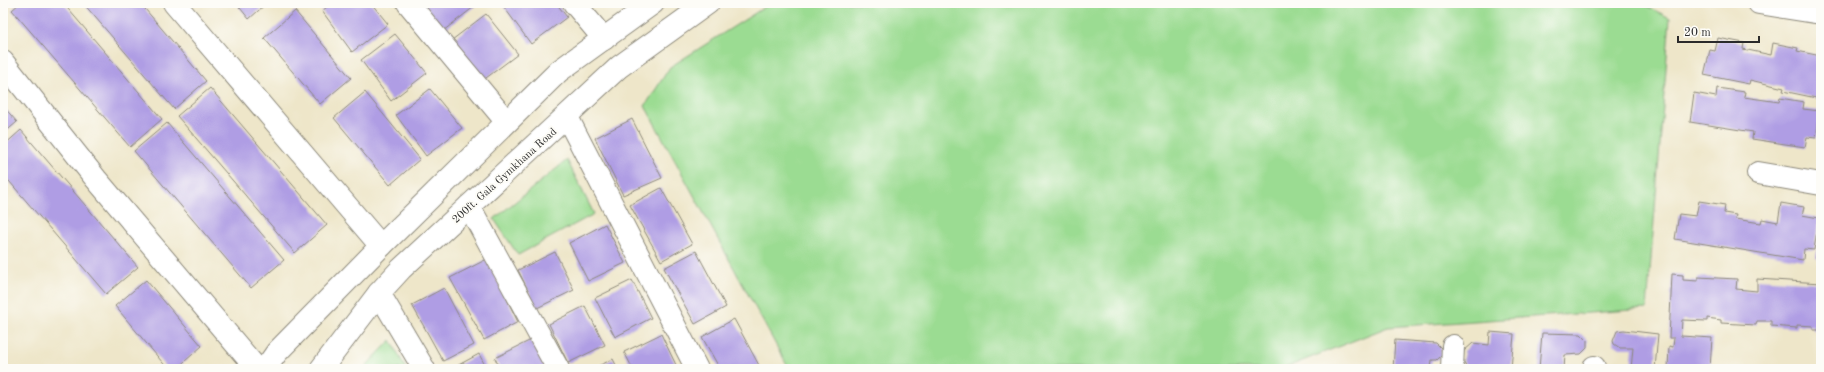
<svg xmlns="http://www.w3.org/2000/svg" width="1824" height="372" viewBox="0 0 1824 372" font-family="'Old Standard TT',serif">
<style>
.green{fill:#9bdc92;stroke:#63845e}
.building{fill:#af9de4}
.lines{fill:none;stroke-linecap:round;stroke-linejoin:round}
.street-casing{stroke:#8c887a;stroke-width:24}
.secondary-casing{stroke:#8c887a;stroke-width:24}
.street{stroke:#fff;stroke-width:22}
.secondary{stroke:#fff;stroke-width:22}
.labels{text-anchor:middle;stroke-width:4;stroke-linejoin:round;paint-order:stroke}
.street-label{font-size:11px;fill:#2b2b2b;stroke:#fdfcf7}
</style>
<rect width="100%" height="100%" fill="#fdfcf7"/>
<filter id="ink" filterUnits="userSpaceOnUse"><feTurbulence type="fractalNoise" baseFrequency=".025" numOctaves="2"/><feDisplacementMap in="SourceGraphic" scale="8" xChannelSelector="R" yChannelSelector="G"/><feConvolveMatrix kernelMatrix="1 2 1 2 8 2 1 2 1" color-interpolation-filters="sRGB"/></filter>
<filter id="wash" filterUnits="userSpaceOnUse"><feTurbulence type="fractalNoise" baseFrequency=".012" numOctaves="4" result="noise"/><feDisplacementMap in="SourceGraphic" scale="16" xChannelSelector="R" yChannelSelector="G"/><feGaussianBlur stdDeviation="0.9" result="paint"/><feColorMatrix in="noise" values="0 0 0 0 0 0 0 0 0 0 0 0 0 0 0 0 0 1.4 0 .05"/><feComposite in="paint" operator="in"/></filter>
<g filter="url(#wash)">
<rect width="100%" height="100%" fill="#eee6c9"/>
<g class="green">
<polygon points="771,3 1640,3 1670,18 1647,309 1388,327 1282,369 789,369 645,106 670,67"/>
<polygon points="567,160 594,214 518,255 494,219"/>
<polygon points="391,340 406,369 363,369"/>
</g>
<g id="blocks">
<g class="building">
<polygon points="20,3 63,3 162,119 130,147 12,10"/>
<polygon points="83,3 140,3 206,81 174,109"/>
<polygon points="236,3 267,3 249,19"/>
<polygon points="332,3 371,3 388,24 352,52 322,11"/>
<polygon points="423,3 479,3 443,31"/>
<polygon points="501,3 556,3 567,17 531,44"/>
<polygon points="295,11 351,78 320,104 264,38"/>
<polygon points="486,14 518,54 482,81 452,40"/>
<polygon points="395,34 427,73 391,101 361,60"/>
<polygon points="1718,38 1744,43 1743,49 1771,55 1773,43 1798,48 1797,51 1821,56 1821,99 1783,91 1784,88 1750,80 1749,84 1704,75 1710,50 1715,51"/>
<polygon points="210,88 327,225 295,253 177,116"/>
<polygon points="1717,88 1745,92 1744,97 1779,102 1780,98 1804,102 1803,109 1820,111 1816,138 1807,137 1805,147 1752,139 1753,132 1690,122 1694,93 1716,97"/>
<polygon points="430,89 462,128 426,156 396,115"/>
<polygon points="365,92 420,159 390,185 334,118"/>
<polygon points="3,106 17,122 3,134"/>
<polygon points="632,119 662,178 623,195 595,138"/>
<polygon points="167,123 284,260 251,288 134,151"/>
<polygon points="21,130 138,267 106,294 3,174 3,146"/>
<polygon points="661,188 692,244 661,261 630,205"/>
<polygon points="1699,201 1725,205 1724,213 1736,215 1735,219 1761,223 1762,219 1778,222 1781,203 1804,207 1802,215 1819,218 1814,250 1804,249 1803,260 1675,239 1679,214 1696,216"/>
<polygon points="605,224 625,263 588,281 569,243"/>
<polygon points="1820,234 1821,234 1821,259 1816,258"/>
<polygon points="696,251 726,307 695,324 664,268"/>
<polygon points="555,252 574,290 537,308 518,270"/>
<polygon points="487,259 518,322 484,340 450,278"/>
<polygon points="1672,274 1683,275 1683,280 1698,281 1698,277 1737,279 1736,289 1757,291 1757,279 1821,283 1821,330 1813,330 1813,326 1797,325 1797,328 1771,326 1771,321 1757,321 1756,325 1721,323 1721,320 1707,318 1707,321 1682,320 1681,336 1712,338 1710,369 1668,369 1669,346 1673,347 1674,338 1669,338"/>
<polygon points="146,280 202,346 176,369 168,369 115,306"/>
<polygon points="632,280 651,318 615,337 595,298"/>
<polygon points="444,288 474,345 443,361 412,305"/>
<polygon points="585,306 605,345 568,363 549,324"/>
<polygon points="734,319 761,369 720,369 702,337"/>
<polygon points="1624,330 1658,334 1655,369 1631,369 1633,348 1620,348 1614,344 1613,341 1617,331"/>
<polygon points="1490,332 1514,334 1511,369 1468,369 1463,362 1464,351 1473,343 1489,345"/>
<polygon points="1542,333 1581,334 1587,340 1587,348 1581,354 1565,355 1564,369 1539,369"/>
<polygon points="661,334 678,369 633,369 624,352"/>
<polygon points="531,340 546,369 500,369 495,358"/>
<polygon points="1395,340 1436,343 1441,348 1442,355 1437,360 1432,360 1431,369 1393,369"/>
<polygon points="479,354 487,369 451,369"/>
<polygon points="613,359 618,369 592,369"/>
</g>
</g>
</g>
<g filter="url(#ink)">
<use href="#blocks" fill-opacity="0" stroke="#8c887a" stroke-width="1"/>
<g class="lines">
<defs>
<g id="street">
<polyline points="174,3 381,246"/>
<polyline points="408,3 506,121"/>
<polyline points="574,3 604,39"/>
<polyline points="1759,3 1821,13"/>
<polyline points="3,62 96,179 257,369"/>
<polyline points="567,117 697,369"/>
<polyline points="1758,173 1821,184"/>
<polyline points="469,206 558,369"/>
<polyline points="379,293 424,369"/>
<polyline points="1452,369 1453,346"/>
<polyline points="1594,369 1594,367"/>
</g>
<g id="secondary">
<polyline points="265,369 277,352 381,246 559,71 653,3"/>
<polyline points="321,369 379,293 401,269 619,67 708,3"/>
</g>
</defs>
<use href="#street" class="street-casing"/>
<use href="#secondary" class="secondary-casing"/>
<use href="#street" class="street"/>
<use href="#secondary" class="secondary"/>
</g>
</g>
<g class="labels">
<g class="street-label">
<text transform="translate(504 175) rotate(-42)" y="4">200ft. Gala Gymkhana Road</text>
</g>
</g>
<rect width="1824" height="372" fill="none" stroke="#fdfcf7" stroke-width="16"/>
<path d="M1678 36v6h81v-6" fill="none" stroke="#2b2b2b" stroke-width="2"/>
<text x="1684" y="36" font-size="12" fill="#2b2b2b" stroke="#fdfcf7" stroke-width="3" paint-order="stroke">20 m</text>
</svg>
